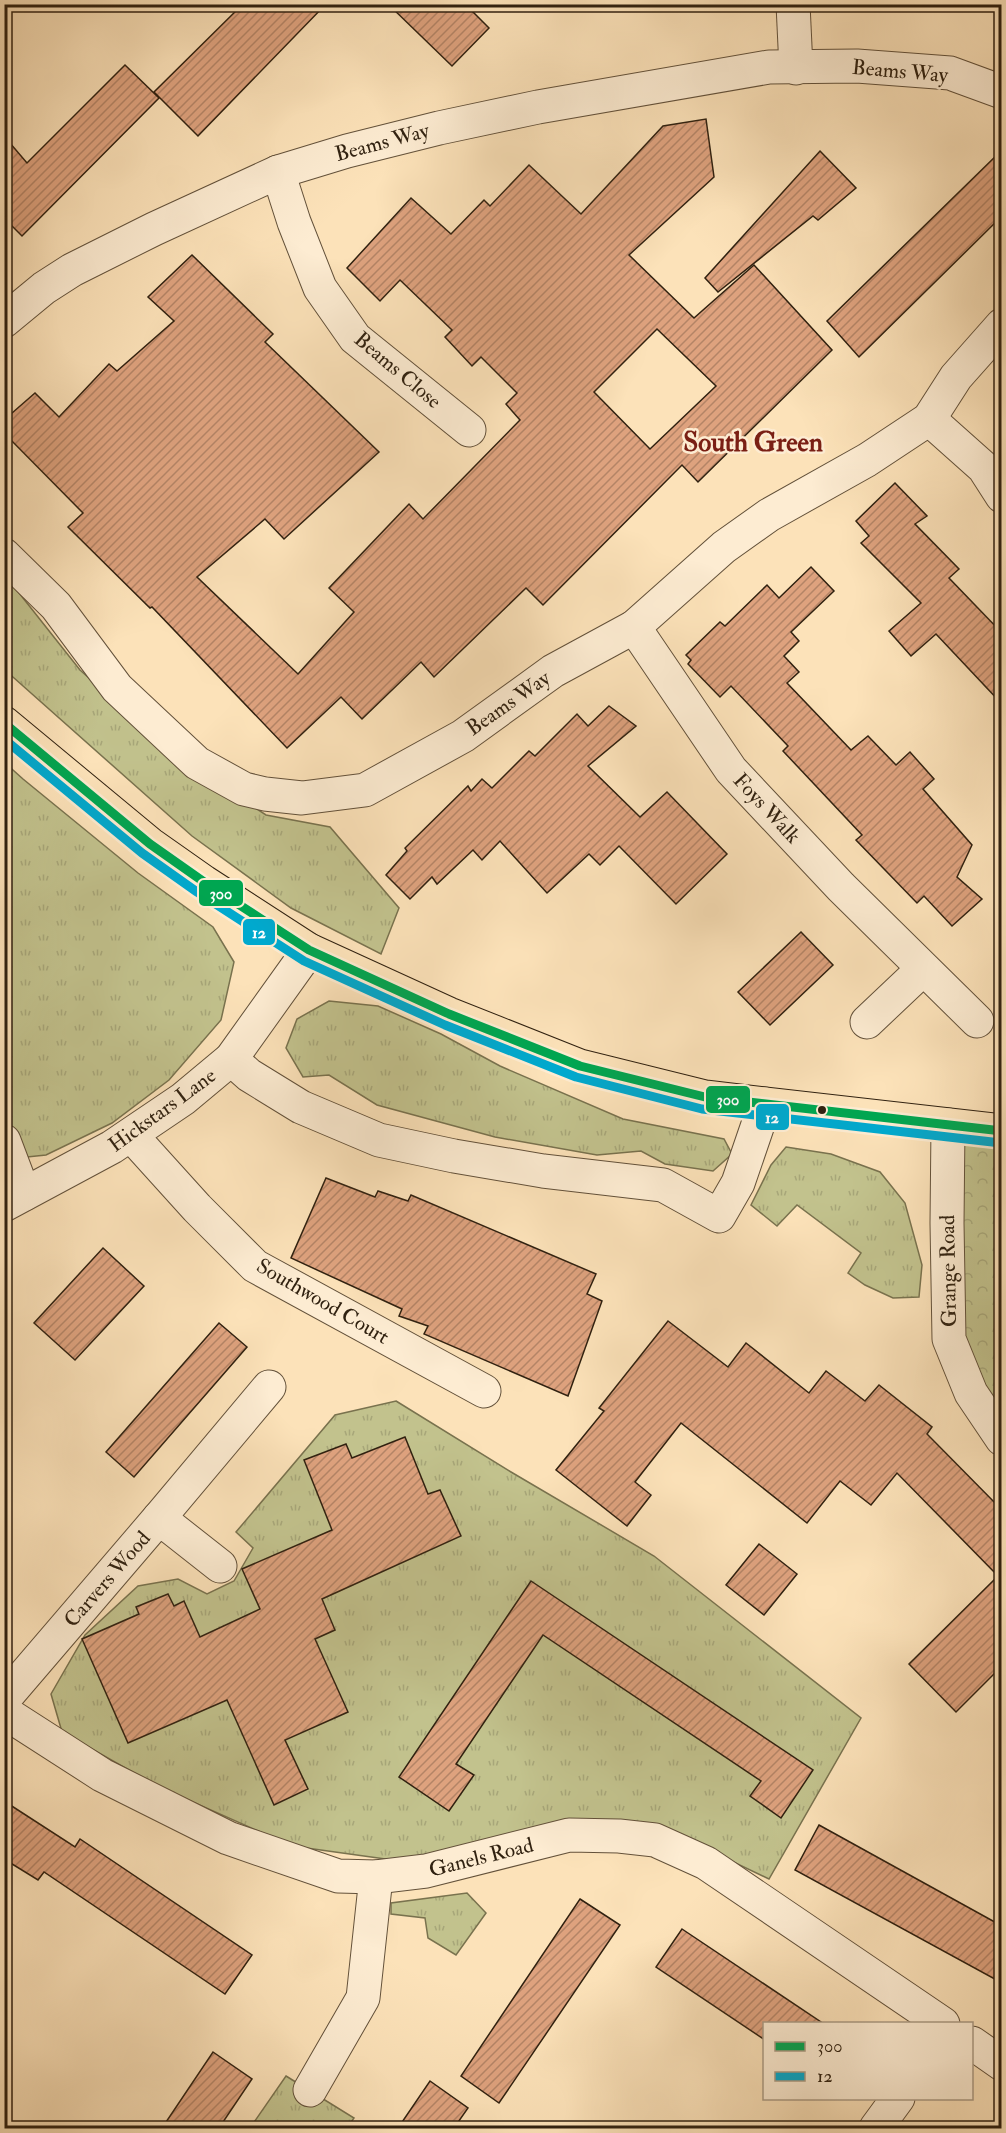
<svg xmlns="http://www.w3.org/2000/svg" width="1006" height="2133" viewBox="0 0 1006 2133" font-family="'IM FELL Double Pica',serif">
<style>
.grass{fill:url(#grass-tufts);stroke:#79724e;stroke-width:1.5}
.park{fill:url(#park-crowns);stroke:#79724e;stroke-width:1.5}
.building{fill:url(#building-hatch);stroke:#302110;stroke-width:1.5;fill-rule:evenodd}
.lines{fill:none;stroke-linecap:round;stroke-linejoin:round}
.minor-casing{stroke:#63513a;stroke-width:35}
.tertiary-casing{stroke:#63513a;stroke-width:35}
.primary-casing{stroke:#302110;stroke-width:35}
.minor{stroke:#fdecd2;stroke-width:33}
.tertiary{stroke:#fdecd2;stroke-width:33}
.primary{stroke:#fce2b9;stroke-width:33}
.bus-1-casing{stroke:#fdecd2;stroke-width:14}
.bus-2-casing{stroke:#fdecd2;stroke-width:14}
.bus-1{stroke:#00a651;stroke-width:9}
.bus-2{stroke:#00a9ce;stroke-width:9}
.bus-dot{fill:#302110;stroke:#fdecd2;stroke-width:2}
.labels{text-anchor:middle;stroke-width:5;stroke-linejoin:round;paint-order:stroke}
.street-label{font-size:21px;fill:#302110;stroke:#fdecd2}
.district-label{font-size:27px;font-weight:bold;fill:#7a1f14;stroke:#fdecd2}
.line-badge{stroke:#fdecd2;stroke-width:2}
.badge-label{font-size:16px;text-anchor:middle;font-weight:bold;fill:#fff}
</style>
<defs>
<pattern id="grass-tufts" width="24" height="20" patternUnits="userSpaceOnUse" patternTransform="scale(1.5)"><rect width="24" height="20" fill="#c2c28d"/><path d="M3 7l-1-3M5 7V3M7 7l1-3M15 17l-1-3M17 17v-4M19 17l1-3" fill="none" stroke="#a7a679"/></pattern>
<pattern id="park-crowns" width="20" height="18" patternUnits="userSpaceOnUse" patternTransform="scale(1.5)"><rect width="20" height="18" fill="#c2c28d"/><path d="M2 6a3 3 0 1 1 6 0M12 15a3 3 0 1 1 6 0" fill="none" stroke="#a7a679"/></pattern>
<pattern id="building-hatch" width="6" height="6" patternUnits="userSpaceOnUse" patternTransform="scale(1.5)"><rect width="6" height="6" fill="#dea27e"/><path d="M-1 1l2-2M0 6l6-6M5 7l2-2" fill="none" stroke="#b48466"/></pattern>
</defs>
<rect width="100%" height="100%" fill="#fce2b9"/>
<filter id="stains"><feTurbulence type="fractalNoise" baseFrequency=".00333" numOctaves="4"/><feColorMatrix values="0 0 0 0 .2 0 0 0 0 .09 0 0 0 0 .02 0 0 0 .5 -.17"/></filter>
<radialGradient id="worn" r=".72"><stop offset=".6" stop-color="#630" stop-opacity="0"/><stop offset="1" stop-color="#630" stop-opacity=".3"/></radialGradient>
<g class="grass">
<polygon points="4,574 80,670 180,759 266,815 330,827 399,908 381,954 291,908 192,836 5,670"/>
<polygon points="4,762 23,779 138,873 213,927 234,962 221,1020 169,1080 112,1123 46,1155 27,1157 5,1141"/>
<polygon points="329,1001 378,1006 441,1034 500,1066 623,1119 724,1139 732,1154 713,1171 665,1164 641,1151 597,1155 495,1137 377,1105 329,1075 303,1077 286,1048 297,1019"/>
<polygon points="786,1147 831,1154 880,1172 905,1203 922,1265 919,1297 893,1298 865,1285 848,1273 861,1253 797,1205 777,1226 751,1205 771,1165"/>
<polygon points="396,1401 511,1472 654,1556 861,1718 769,1879 654,1824 407,1862 292,1846 159,1787 62,1732 51,1694 85,1635 138,1586 178,1579 207,1594 234,1581 253,1548 236,1532 335,1415"/>
<polygon points="467,1893 486,1913 456,1955 428,1938 425,1918 391,1914 391,1903"/>
<polygon points="286,2076 354,2118 347,2128 250,2128"/>
</g>
<polygon class="park" points="948,1125 1001,1131 1001,1438 949,1339"/>
<g class="building">
<polygon points="243,4 326,4 198,136 154,92"/>
<polygon points="388,4 465,4 489,28 452,66"/>
<polygon points="125,65 159,98 22,236 4,218 4,136 27,163"/>
<path d="M 706,119 L 714,177 L 629,255 L 694,318 L 754,265 L 832,350 L 698,482 L 682,465 L 543,605 L 526,588 L 434,677 L 421,662 L 362,719 L 341,697 L 287,748 L 152,607 L 150,608 L 68,527 L 83,513 L 4,433 L 4,420 L 35,393 L 59,417 L 109,364 L 117,371 L 174,321 L 148,297 L 192,255 L 273,334 L 265,342 L 379,452 L 284,539 L 265,519 L 197,577 L 298,674 L 354,612 L 329,588 L 409,504 L 423,519 L 520,420 L 506,404 L 517,393 L 481,357 L 472,366 L 445,337 L 452,330 L 400,280 L 380,301 L 347,268 L 411,198 L 451,234 L 484,200 L 490,206 L 529,165 L 581,214 L 663,126 ZM 657,329 L 716,386 L 650,449 L 594,392 Z"/>
<polygon points="1002,150 1002,216 859,357 827,321"/>
<polygon points="820,151 856,188 818,220 813,216 718,292 705,278"/>
<polygon points="895,483 927,516 915,524 959,569 949,578 1002,633 1002,704 936,634 911,656 889,631 921,603 861,543 869,536 856,521"/>
<polygon points="811,567 834,591 791,632 799,641 784,656 799,672 787,683 851,750 868,736 896,765 910,752 934,779 923,789 972,845 957,877 982,899 952,926 924,896 917,903 856,840 862,835 783,751 788,746 731,686 720,697 688,664 691,660 686,655 720,622 725,626 767,585 779,598"/>
<polygon points="609,706 636,726 588,766 640,817 667,792 727,854 676,904 619,846 600,865 589,854 547,893 500,841 482,860 473,850 437,884 432,877 410,899 386,875 407,851 405,848 468,786 471,791 482,779 492,788 529,751 535,756 577,714 588,726"/>
<polygon points="801,932 833,965 770,1025 738,992"/>
<polygon points="326,1178 375,1197 378,1191 408,1201 411,1195 596,1274 587,1294 602,1301 568,1396 424,1334 428,1326 399,1316 402,1309 291,1258"/>
<polygon points="103,1248 144,1286 75,1360 34,1323"/>
<polygon points="668,1321 728,1367 746,1343 809,1393 826,1371 865,1401 879,1385 932,1427 927,1434 1002,1510 1002,1666 956,1712 909,1664 998,1576 897,1473 871,1505 840,1481 807,1523 681,1423 635,1482 651,1495 627,1526 556,1470 604,1411 599,1408"/>
<polygon points="219,1323 247,1347 134,1477 106,1452"/>
<polygon points="405,1437 428,1494 440,1490 461,1536 322,1599 335,1630 315,1639 348,1712 285,1740 308,1789 274,1805 227,1700 128,1743 82,1639 139,1614 136,1607 168,1594 174,1606 184,1601 200,1637 260,1609 242,1569 332,1530 304,1460 346,1444 352,1458"/>
<polygon points="759,1544 797,1574 764,1615 726,1585"/>
<polygon points="531,1581 813,1770 781,1818 750,1796 761,1781 543,1635 456,1764 474,1775 449,1811 399,1777"/>
<polygon points="4,1801 75,1847 80,1839 252,1955 225,1994 44,1872 38,1880 4,1859"/>
<polygon points="819,1825 1002,1926 1002,1983 795,1870"/>
<polygon points="580,1899 620,1925 499,2103 461,2076"/>
<polygon points="682,1929 824,2024 765,2024 765,2040 656,1967"/>
<polygon points="213,2052 252,2079 219,2128 162,2128"/>
<polygon points="430,2081 468,2108 454,2128 398,2128"/>
</g>
<g class="lines">
<defs>
<g id="minor">
<polyline points="793,4 796,68"/>
<polyline points="278,172 294,222 320,288 355,338 469,430"/>
<polyline points="4,321 44,288 72,270 154,229 278,172 347,151 439,128 538,107 769,67 857,66 950,73 1002,92"/>
<polyline points="929,419 984,468 1002,496"/>
<polyline points="4,555 56,606 117,688 197,763 244,789 265,794 302,798 365,790 463,736 553,671 634,627 724,547 769,515 867,460 929,419 956,377 1002,325"/>
<polyline points="634,627 731,770 841,887 977,1021"/>
<polyline points="867,1022 923,969"/>
<polyline points="231,1059 249,1075 301,1107 379,1140 454,1156 543,1171 663,1185 719,1216 738,1183 765,1104"/>
<polyline points="948,1125 947,1223 949,1339 971,1393 1002,1439"/>
<polyline points="131,1135 197,1208 255,1266 484,1391"/>
<polyline points="4,1141 24,1194"/>
<polyline points="159,1518 269,1387"/>
<polyline points="4,1699 159,1518 220,1566"/>
<polyline points="4,1712 102,1775 228,1838 338,1876 376,1877 426,1871 569,1835 619,1836 655,1840 706,1863 943,2024"/>
<polyline points="972,2043 1002,2064"/>
<polyline points="310,2090 363,1998 376,1877"/>
<polyline points="876,2128 898,2098"/>
</g>
<polyline id="tertiary" points="4,1205 112,1147 183,1099 231,1059 309,950"/>
<polyline id="primary" points="4,723 150,844 204,882 309,950 449,1014 580,1066 705,1097 1002,1131"/>
</defs>
<use href="#minor" class="minor-casing"/>
<use href="#tertiary" class="tertiary-casing"/>
<use href="#primary" class="primary-casing"/>
<use href="#minor" class="minor"/>
<use href="#tertiary" class="tertiary"/>
<use href="#primary" class="primary"/>
<defs>
<polyline id="bus-1" points="4,723 150,844 204,882 309,950 449,1014 580,1066 705,1097 1002,1131"/>
<polyline id="bus-2" points="4,739 142,853 197,892 304,961 445,1025 576,1077 702,1109 1001,1143"/>
</defs>
<use href="#bus-1" class="bus-1-casing"/>
<use href="#bus-2" class="bus-2-casing"/>
<use href="#bus-1" class="bus-1"/>
<use href="#bus-2" class="bus-2"/>
</g>
<circle class="bus-dot" cx="822" cy="1110" r="5"/>
<g class="labels">
<g class="street-label">
<text transform="translate(900 71) rotate(5)" y="7">Beams Way</text>
<text transform="translate(382 142) rotate(-15)" y="7">Beams Way</text>
<text transform="translate(398 370) rotate(40)" y="7">Beams Close</text>
<text transform="translate(508 703) rotate(-35)" y="7">Beams Way</text>
<text transform="translate(767 808) rotate(47)" y="7">Foys Walk</text>
<text transform="translate(162 1110) rotate(-36)" y="7">Hickstars Lane</text>
<text transform="translate(948 1271) rotate(-91)" y="7">Grange Road</text>
<text transform="translate(323 1301) rotate(30)" y="7">Southwood Court</text>
<text transform="translate(107 1579) rotate(-49)" y="7">Carvers Wood</text>
<text transform="translate(481 1857) rotate(-14)" y="7">Ganels Road</text>
</g>
<g class="district-label">
<text x="753" y="451">South Green</text>
</g>
</g>
<g class="line-badge">
<rect x="198" y="879" width="46" height="28" rx="6" fill="#00a651"/>
<rect x="242" y="918" width="34" height="28" rx="6" fill="#00a9ce"/>
<rect x="705" y="1085" width="46" height="29" rx="6" fill="#00a651"/>
<rect x="755" y="1103" width="35" height="28" rx="6" fill="#00a9ce"/>
</g>
<g class="badge-label">
<text x="221" y="899">300</text>
<text x="259" y="938">12</text>
<text x="728" y="1105">300</text>
<text x="772" y="1123">12</text>
</g>
<rect width="1006" height="2133" fill="none" stroke="#fce2b9" stroke-width="24"/>
<rect x="6" y="6" width="994" height="2121" fill="none" stroke="#302110" stroke-width="3"/>
<rect x="12" y="12" width="982" height="2109" fill="none" stroke="#302110" stroke-width="1.5"/>
<rect x="763" y="2022" width="210" height="78" fill="#fdecd2" stroke="#ab9b84" stroke-width="1.5"/>
<rect x="775" y="2042" width="30" height="9" fill="#00a651" stroke="#ab9b84" stroke-width="1.5"/>
<text x="817" y="2052" font-size="18" fill="#302110">300</text>
<rect x="775" y="2072" width="30" height="9" fill="#00a9ce" stroke="#ab9b84" stroke-width="1.5"/>
<text x="817" y="2082" font-size="18" fill="#302110">12</text>
<rect width="100%" height="100%" filter="url(#stains)"/>
<rect width="100%" height="100%" fill="url(#worn)"/>
</svg>
